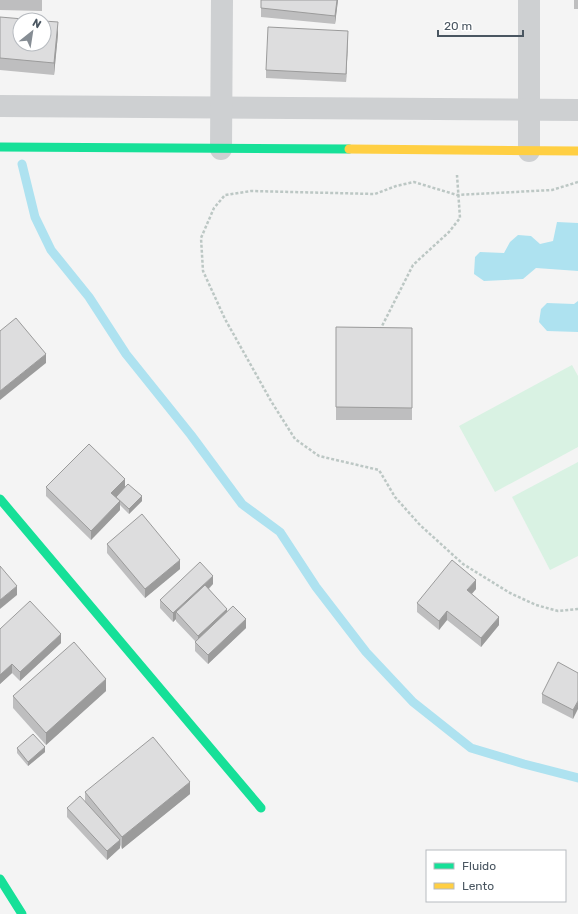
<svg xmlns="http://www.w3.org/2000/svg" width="578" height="914" viewBox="0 0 578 914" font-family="Rubik,sans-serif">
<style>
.green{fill:#d9f2e3}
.water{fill:#aee2f0}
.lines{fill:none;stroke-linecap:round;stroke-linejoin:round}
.stream{stroke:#aee2f0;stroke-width:9}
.path{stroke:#bcc7c4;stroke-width:2.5;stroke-dasharray:3 2;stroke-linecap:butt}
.street{stroke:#ced0d2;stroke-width:22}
.fast{stroke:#16e098;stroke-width:9}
.slow{stroke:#ffcf43;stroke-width:9}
.wall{fill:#bebebf}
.shaded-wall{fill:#9b9b9b}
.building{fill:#ddddde;stroke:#9b9b9b}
</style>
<rect width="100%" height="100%" fill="#f4f4f4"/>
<g class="green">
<polygon points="572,365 578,376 578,447 495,492 459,426"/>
<polygon points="578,462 578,556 550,570 512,497"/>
</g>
<g class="water">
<polygon points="557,222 578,223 578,271 536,268 523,279 484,281 474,274 475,257 480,252 504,253 510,242 518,235 531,236 540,244 553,241"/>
<polygon points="578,301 578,332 547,331 539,322 541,309 547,303 574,304"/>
</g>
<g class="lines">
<polyline class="stream" points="22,164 35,217 51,250 89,297 126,354 191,435 242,504 280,532 316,587 366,652 413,702 471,748 524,764 578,778"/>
<g class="path">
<polyline points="578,182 552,190 457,195 414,182 396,186 375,194 251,191 225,195 214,208 201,238 203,271 225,319 271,401 295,439 319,456 379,470 395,497 420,525 463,564 510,593 536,605 558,611 578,609"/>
<polyline points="380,330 413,265 449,232 460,218 457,175"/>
</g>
<g class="street">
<polyline points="529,0 529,151"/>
<polyline points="0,106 578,110"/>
<polyline points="221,149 222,0"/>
</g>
<g class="fast">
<polyline points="0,147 349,149"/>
<polyline points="0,499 261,808"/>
<polyline points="0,879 22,914"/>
</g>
<polyline class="slow" points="349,149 578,151"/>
</g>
<g class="wall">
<polygon points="0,0 42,0 42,11 0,10"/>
<polygon points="261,0 338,0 335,24 261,17"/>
<rect x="574" y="0" width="4" height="9"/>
<polygon points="0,17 58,34 54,75 0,70"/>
<polygon points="348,40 346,82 266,78 266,70"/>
<polygon points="336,327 412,328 412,420 336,420"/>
<polygon points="46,487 125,487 142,501 129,514 120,505 120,510 91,540 46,496"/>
<polygon points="107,544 180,569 145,598 107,553"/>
<polygon points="213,584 209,589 227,611 246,628 208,664 195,651 195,641 176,621 176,619 173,622 160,608 160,600"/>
<polygon points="476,589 472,594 499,625 481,647 447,620 439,630 417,612 417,603"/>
<polygon points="0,629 61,643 20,681 12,673 0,684"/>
<polygon points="578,673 573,719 542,703 542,694"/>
<polygon points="106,691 46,745 13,708 13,696"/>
<polygon points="17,748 45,752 28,766 17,753"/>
<polygon points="85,792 190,794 122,849 120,845 120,848 107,860 67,817 67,808 85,802"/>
</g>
<g class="shaded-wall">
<polygon points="337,0 338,0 335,24 335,16"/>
<polygon points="58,22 58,34 54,75 54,63"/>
<polygon points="348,31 348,40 346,82 346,74"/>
<polygon points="46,354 46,363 0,400 0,391"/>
<polygon points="125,479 125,488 111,502 111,493"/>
<polygon points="142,496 142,501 129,514 129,509"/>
<polygon points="120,501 120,510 91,540 91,531"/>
<polygon points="180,560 180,569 145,598 145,589"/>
<polygon points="213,576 213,584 180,616 176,612 176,619 173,622 173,613"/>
<polygon points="476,580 476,589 467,599 467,590"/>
<polygon points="17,586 17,595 0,609 0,600"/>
<polygon points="227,609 227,618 198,645 198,636"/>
<polygon points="447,611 447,620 439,630 439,621"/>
<polygon points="499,617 499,625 481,647 481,638"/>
<polygon points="246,619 246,628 208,664 208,655"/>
<polygon points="61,634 61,643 20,681 20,672"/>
<polygon points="12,664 12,673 0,684 0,675"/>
<polygon points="106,679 106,691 46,745 46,733"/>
<polygon points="578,701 578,709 573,719 573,710"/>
<polygon points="45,747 45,752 28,766 28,762"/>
<polygon points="190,782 190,794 122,849 122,837"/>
<polygon points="120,840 120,848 107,860 107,851"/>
</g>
<g class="building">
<polygon points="261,0 337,0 335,16 261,8"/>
<polygon points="0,17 35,20 20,20 20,44 44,44 44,21 58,22 54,63 0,58"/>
<polygon points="268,27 348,31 346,74 266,70"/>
<polygon points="16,318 46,354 0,391 0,331"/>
<polygon points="336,327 412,328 412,408 336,407"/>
<polygon points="89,444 125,479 111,493 120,501 91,531 46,487"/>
<polygon points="128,484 142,496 129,509 116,497"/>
<polygon points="142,514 180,560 145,589 107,544"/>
<polygon points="452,560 476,580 467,590 499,617 481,638 447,611 439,621 417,603"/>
<polygon points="200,562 213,576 173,613 160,600"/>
<polygon points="0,566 17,586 0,600"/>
<polygon points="205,585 227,609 198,636 176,612"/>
<polygon points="30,601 61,634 20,672 12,664 0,675 0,629"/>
<polygon points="233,606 246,619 208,655 195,642"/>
<polygon points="74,642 106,679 46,733 13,696"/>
<polygon points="558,662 578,673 578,701 573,710 542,694"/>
<polygon points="33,734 45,747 28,762 17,748"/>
<polygon points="153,737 190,782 122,837 85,792"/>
<polygon points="80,796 120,840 107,851 67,808"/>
</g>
<rect x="426" y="850" width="140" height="52" fill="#ffffff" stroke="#b7bbc0"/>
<rect x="434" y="863" width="20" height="6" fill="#16e098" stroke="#b7bbc0"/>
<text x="462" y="870" font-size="12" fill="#4a5661">Fluido</text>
<rect x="434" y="883" width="20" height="6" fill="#ffcf43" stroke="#b7bbc0"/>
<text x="462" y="890" font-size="12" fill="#4a5661">Lento</text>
<g transform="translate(32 32) rotate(30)"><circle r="19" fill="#ffffff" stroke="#b7bbc0"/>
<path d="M0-3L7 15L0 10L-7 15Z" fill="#868d94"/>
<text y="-6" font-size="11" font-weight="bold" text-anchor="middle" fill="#4a5661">N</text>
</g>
<path d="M438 30v6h85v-6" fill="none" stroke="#4a5661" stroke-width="2"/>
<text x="444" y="30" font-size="12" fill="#4a5661" stroke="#ffffff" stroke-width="3" paint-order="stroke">20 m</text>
</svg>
